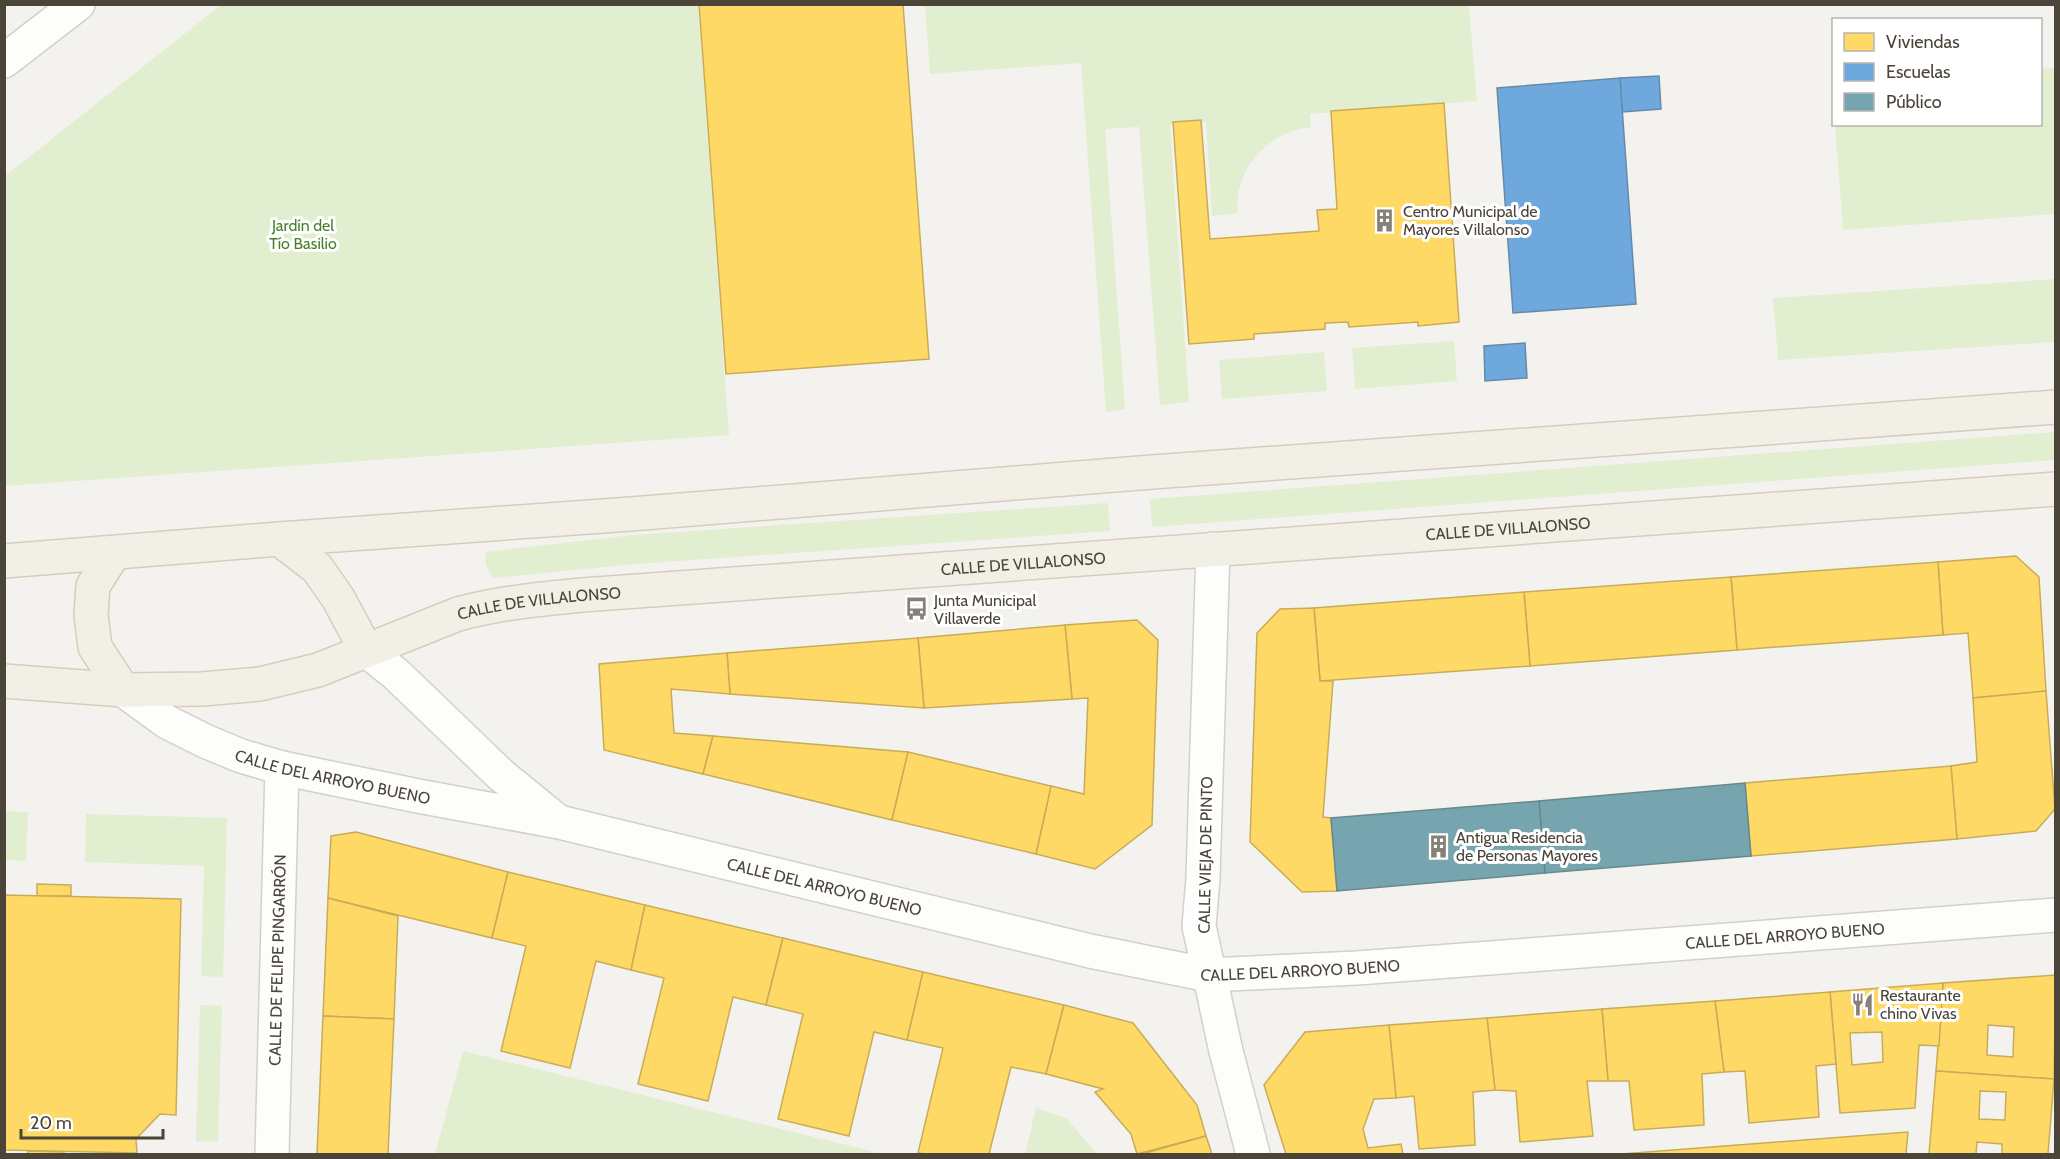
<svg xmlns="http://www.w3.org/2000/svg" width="2060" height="1159" viewBox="0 0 2060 1159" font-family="Cabin,sans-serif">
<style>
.green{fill:#e1eecf}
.homes{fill:#ffd966;stroke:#c9ac58;stroke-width:1.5;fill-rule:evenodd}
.schools{fill:#6fa8dc;stroke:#648aab;stroke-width:1.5}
.public{fill:#76a5af;stroke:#69888c;stroke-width:1.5}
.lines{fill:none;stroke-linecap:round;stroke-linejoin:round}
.minor-casing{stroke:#d2d0cb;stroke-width:36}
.major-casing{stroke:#d6cebb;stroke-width:36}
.minor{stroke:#fdfdfc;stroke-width:33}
.major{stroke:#f2efe6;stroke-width:33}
.labels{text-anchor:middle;stroke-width:6;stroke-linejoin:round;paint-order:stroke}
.poi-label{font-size:16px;fill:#4b4439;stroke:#fff;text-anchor:start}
.park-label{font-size:16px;fill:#4a7f2a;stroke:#fff}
.street-label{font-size:16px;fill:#4b4439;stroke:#fff}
</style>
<rect width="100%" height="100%" fill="#f4f2ee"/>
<g class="green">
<polygon points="221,5 698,5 729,435 5,486 5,176"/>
<path d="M 925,5 L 1469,5 L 1477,101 L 1310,114 L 1311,127 C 1278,130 1246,156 1239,190 C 1237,197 1238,206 1237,213 L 1212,216 L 1206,122 L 1170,125 L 1189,402 L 1160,405 L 1139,127 L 1105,129 L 1125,409 L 1106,412 L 1081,63 L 930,74 Z"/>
<polygon points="2055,68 2055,214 1843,230 1835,125 2040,124 2041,69"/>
<polygon points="2055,279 2055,342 1778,360 1773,298"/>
<polygon points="1454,341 1457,381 1355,389 1352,348"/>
<polygon points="1324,352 1327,391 1222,399 1219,360"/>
<polygon points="2055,432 2055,460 1152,527 1150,499"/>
<polygon points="1108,503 1110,531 635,564 493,578 486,565 485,552 633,535"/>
<polygon points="5,811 28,812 26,861 5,860"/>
<polygon points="86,814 227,818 223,977 201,976 204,866 85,862"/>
<polygon points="200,1005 222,1006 218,1142 196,1141"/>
<polygon points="463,1051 884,1154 435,1154"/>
<polygon points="1036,1108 1066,1118 1097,1154 1025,1154"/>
</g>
<g class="homes">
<polygon points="699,4 903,4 929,359 726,374"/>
<polygon points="1444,103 1459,322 1418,326 1418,322 1349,327 1348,322 1325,323 1325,329 1254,334 1254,339 1189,344 1173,122 1201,120 1210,239 1319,231 1317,210 1337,209 1331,111"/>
<polygon points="2016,556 2039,577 2046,691 1973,698 1968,633 1943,635 1938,562"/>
<polygon points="1938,562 1943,635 1737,650 1731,577"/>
<polygon points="1731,577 1737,650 1530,666 1524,592"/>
<polygon points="1524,592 1530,666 1320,681 1314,608"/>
<polygon points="1314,608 1320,681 1333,681 1323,817 1331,818 1337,891 1302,892 1250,842 1257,633 1280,609"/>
<polygon points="1137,620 1158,640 1152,825 1095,869 1036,854 1051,786 1084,794 1088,698 1072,699 1065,625"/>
<polygon points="1065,625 1072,699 924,708 918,638"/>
<polygon points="918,638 924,708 730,694 727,653"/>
<polygon points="727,653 730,694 671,689 674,733 713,736 703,774 604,750 599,664"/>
<polygon points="2046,691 2055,809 2036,831 1957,839 1951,766 1977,762 1973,698"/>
<polygon points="713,736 908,752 892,820 703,774"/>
<polygon points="908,752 1051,786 1036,854 892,820"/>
<polygon points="1951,766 1957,839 1751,856 1745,783"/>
<polygon points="356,832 508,872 492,938 328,898 331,836"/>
<polygon points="508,872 645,905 631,970 596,961 570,1068 501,1051 526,946 492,938"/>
<polygon points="37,884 71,885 71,896 37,896"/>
<polygon points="4,895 181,899 176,1115 160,1114 136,1139 137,1153 4,1150"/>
<polygon points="328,898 398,916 394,1019 323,1016"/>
<polygon points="645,905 783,938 766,1005 733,997 708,1101 638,1084 664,978 631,970"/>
<polygon points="783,938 923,972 907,1040 874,1032 849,1136 778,1119 803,1014 766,1005"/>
<polygon points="923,972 1064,1005 1046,1074 1011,1067 989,1154 926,1154 918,1153 943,1048 907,1040"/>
<path d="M 2056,975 L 2054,1079 L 1936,1071 L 1943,983 ZM 1988,1025 L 2014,1027 L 2013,1057 L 1987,1055 Z"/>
<path d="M 1943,983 L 1939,1046 L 1919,1045 L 1915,1108 L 1840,1113 L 1830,992 ZM 1882,1032 L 1883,1062 L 1852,1065 L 1850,1033 Z"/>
<polygon points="1830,992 1836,1064 1816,1066 1819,1117 1749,1123 1745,1071 1724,1072 1715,1001"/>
<polygon points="1715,1001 1724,1072 1702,1074 1704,1125 1634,1130 1629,1081 1608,1081 1602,1009"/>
<polygon points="1064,1005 1133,1023 1197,1105 1206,1136 1137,1154 1131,1134 1095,1092 1103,1089 1046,1074"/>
<polygon points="1602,1009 1608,1081 1587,1081 1593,1136 1520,1142 1516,1091 1495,1090 1487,1018"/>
<polygon points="323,1016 394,1019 388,1154 317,1154"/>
<polygon points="1487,1018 1495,1090 1473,1092 1475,1145 1419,1149 1414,1096 1396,1098 1389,1025"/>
<polygon points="1389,1025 1396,1098 1374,1099 1363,1129 1368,1148 1401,1144 1403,1154 1286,1154 1264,1085 1305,1032"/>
<path d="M 1936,1071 L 2054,1079 L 2048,1154 L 2002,1154 L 2002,1144 L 1977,1142 L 1976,1154 L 1929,1154 ZM 1980,1091 L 2006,1092 L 2005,1120 L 1979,1119 Z"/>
<polygon points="1908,1132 1906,1154 1621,1154"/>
<polygon points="1206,1136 1212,1154 1142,1154"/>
<polygon points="28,1151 64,1152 64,1154 28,1154"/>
</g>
<g class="schools">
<polygon points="1659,76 1661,109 1622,112 1620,78"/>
<polygon points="1620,78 1636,304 1513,313 1497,88"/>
<polygon points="1525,343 1527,378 1485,381 1484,346"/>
</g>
<g class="public">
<polygon points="1745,783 1751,856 1545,873 1539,801"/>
<polygon points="1539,801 1545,873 1337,891 1331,818"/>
</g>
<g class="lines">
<defs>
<g id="minor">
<polyline points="4,61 78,4"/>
<polyline points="1213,549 1203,878 1199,926 1226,1051 1253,1154"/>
<polyline points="366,650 397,675 501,775 555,819"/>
<path id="s1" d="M 123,690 L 167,722 L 205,741 L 241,756 L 282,768 L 418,796 L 559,822 L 1090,951 L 1209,975 L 1357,968 L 2056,915"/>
<path id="s2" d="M 272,1154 L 282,768"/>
</g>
<g id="major">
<polyline points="279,539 317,568 338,598 366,650"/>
<polyline points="114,553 93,586 91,615 95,647 123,690"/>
<polyline points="4,561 279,539 631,514 1152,472 2056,407"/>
<path id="s3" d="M 4,681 L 123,690 L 202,689 L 260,684 L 318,670 L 458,614 C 499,603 540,599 582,595 L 2056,489"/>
</g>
</defs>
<use href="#minor" class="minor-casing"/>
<use href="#major" class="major-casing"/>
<use href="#minor" class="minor"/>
<use href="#major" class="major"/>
</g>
<defs>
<symbol id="building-bare" viewBox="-9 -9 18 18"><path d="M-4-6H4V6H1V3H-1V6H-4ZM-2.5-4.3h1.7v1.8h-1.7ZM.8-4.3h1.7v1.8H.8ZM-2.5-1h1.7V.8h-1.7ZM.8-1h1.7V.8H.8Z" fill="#868178" stroke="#fff" stroke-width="2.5" paint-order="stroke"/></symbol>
<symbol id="bus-bare" viewBox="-9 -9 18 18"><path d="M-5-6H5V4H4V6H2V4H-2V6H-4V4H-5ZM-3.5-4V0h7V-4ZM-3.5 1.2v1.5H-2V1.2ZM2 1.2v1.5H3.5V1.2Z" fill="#868178" stroke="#fff" stroke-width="2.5" paint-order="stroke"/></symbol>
<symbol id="restaurant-bare" viewBox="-9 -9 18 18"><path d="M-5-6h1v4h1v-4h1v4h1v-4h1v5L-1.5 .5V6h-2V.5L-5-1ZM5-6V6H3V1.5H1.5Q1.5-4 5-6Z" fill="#868178" stroke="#fff" stroke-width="2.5" paint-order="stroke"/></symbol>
</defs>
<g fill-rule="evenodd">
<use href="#building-bare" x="1368" y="204" width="33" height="33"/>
<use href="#bus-bare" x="900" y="592" width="33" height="33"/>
<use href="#building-bare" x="1422" y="830" width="33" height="33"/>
<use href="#restaurant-bare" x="1846" y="988" width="33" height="33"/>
</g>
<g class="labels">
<g class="poi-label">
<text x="1403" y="217">Centro Municipal de<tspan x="1403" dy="18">Mayores Villalonso</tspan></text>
<text x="934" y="606">Junta Municipal<tspan x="934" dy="18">Villaverde</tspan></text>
<text x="1456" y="843">Antigua Residencia<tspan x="1456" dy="18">de Personas Mayores</tspan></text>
<text x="1880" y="1001">Restaurante<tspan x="1880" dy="18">chino Vivas</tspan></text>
</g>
<g class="park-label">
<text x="303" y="231">Jardín del<tspan x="303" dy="18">Tío Basilio</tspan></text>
</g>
<g class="street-label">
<text dy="6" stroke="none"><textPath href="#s3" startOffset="1521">CALLE DE VILLALONSO</textPath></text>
<text dy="6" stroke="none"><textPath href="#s3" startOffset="1035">CALLE DE VILLALONSO</textPath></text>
<text dy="6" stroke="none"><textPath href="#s3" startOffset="549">CALLE DE VILLALONSO</textPath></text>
<text dy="6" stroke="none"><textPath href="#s1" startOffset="230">CALLE DEL ARROYO BUENO</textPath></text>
<text transform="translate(1205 855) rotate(-89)" y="6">CALLE VIEJA DE PINTO</text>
<text dy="6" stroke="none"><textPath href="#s1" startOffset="734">CALLE DEL ARROYO BUENO</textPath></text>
<text dy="6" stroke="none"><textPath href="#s1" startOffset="1706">CALLE DEL ARROYO BUENO</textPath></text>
<text dy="6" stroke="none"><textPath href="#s2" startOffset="194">CALLE DE FELIPE PINGARRÓN</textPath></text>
<text dy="6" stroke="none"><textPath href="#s1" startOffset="1220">CALLE DEL ARROYO BUENO</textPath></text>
</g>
</g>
<rect width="2060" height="1159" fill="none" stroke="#4b4439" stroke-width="12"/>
<rect x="1832" y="18" width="210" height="108" fill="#ffffff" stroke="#b7b4b0" stroke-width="1.5"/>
<rect x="1844" y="33" width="30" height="18" fill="#ffd966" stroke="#b7b4b0" stroke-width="1.5"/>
<text x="1886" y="48" font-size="18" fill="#4b4439">Viviendas</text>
<rect x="1844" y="63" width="30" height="18" fill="#6fa8dc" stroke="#b7b4b0" stroke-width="1.5"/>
<text x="1886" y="78" font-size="18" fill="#4b4439">Escuelas</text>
<rect x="1844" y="93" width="30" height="18" fill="#76a5af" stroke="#b7b4b0" stroke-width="1.5"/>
<text x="1886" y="108" font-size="18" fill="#4b4439">Público</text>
<path d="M21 1129v9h142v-9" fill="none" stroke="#4b4439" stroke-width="3"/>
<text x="30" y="1129" font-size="18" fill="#4b4439" stroke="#ffffff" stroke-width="4.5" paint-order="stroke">20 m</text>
</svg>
